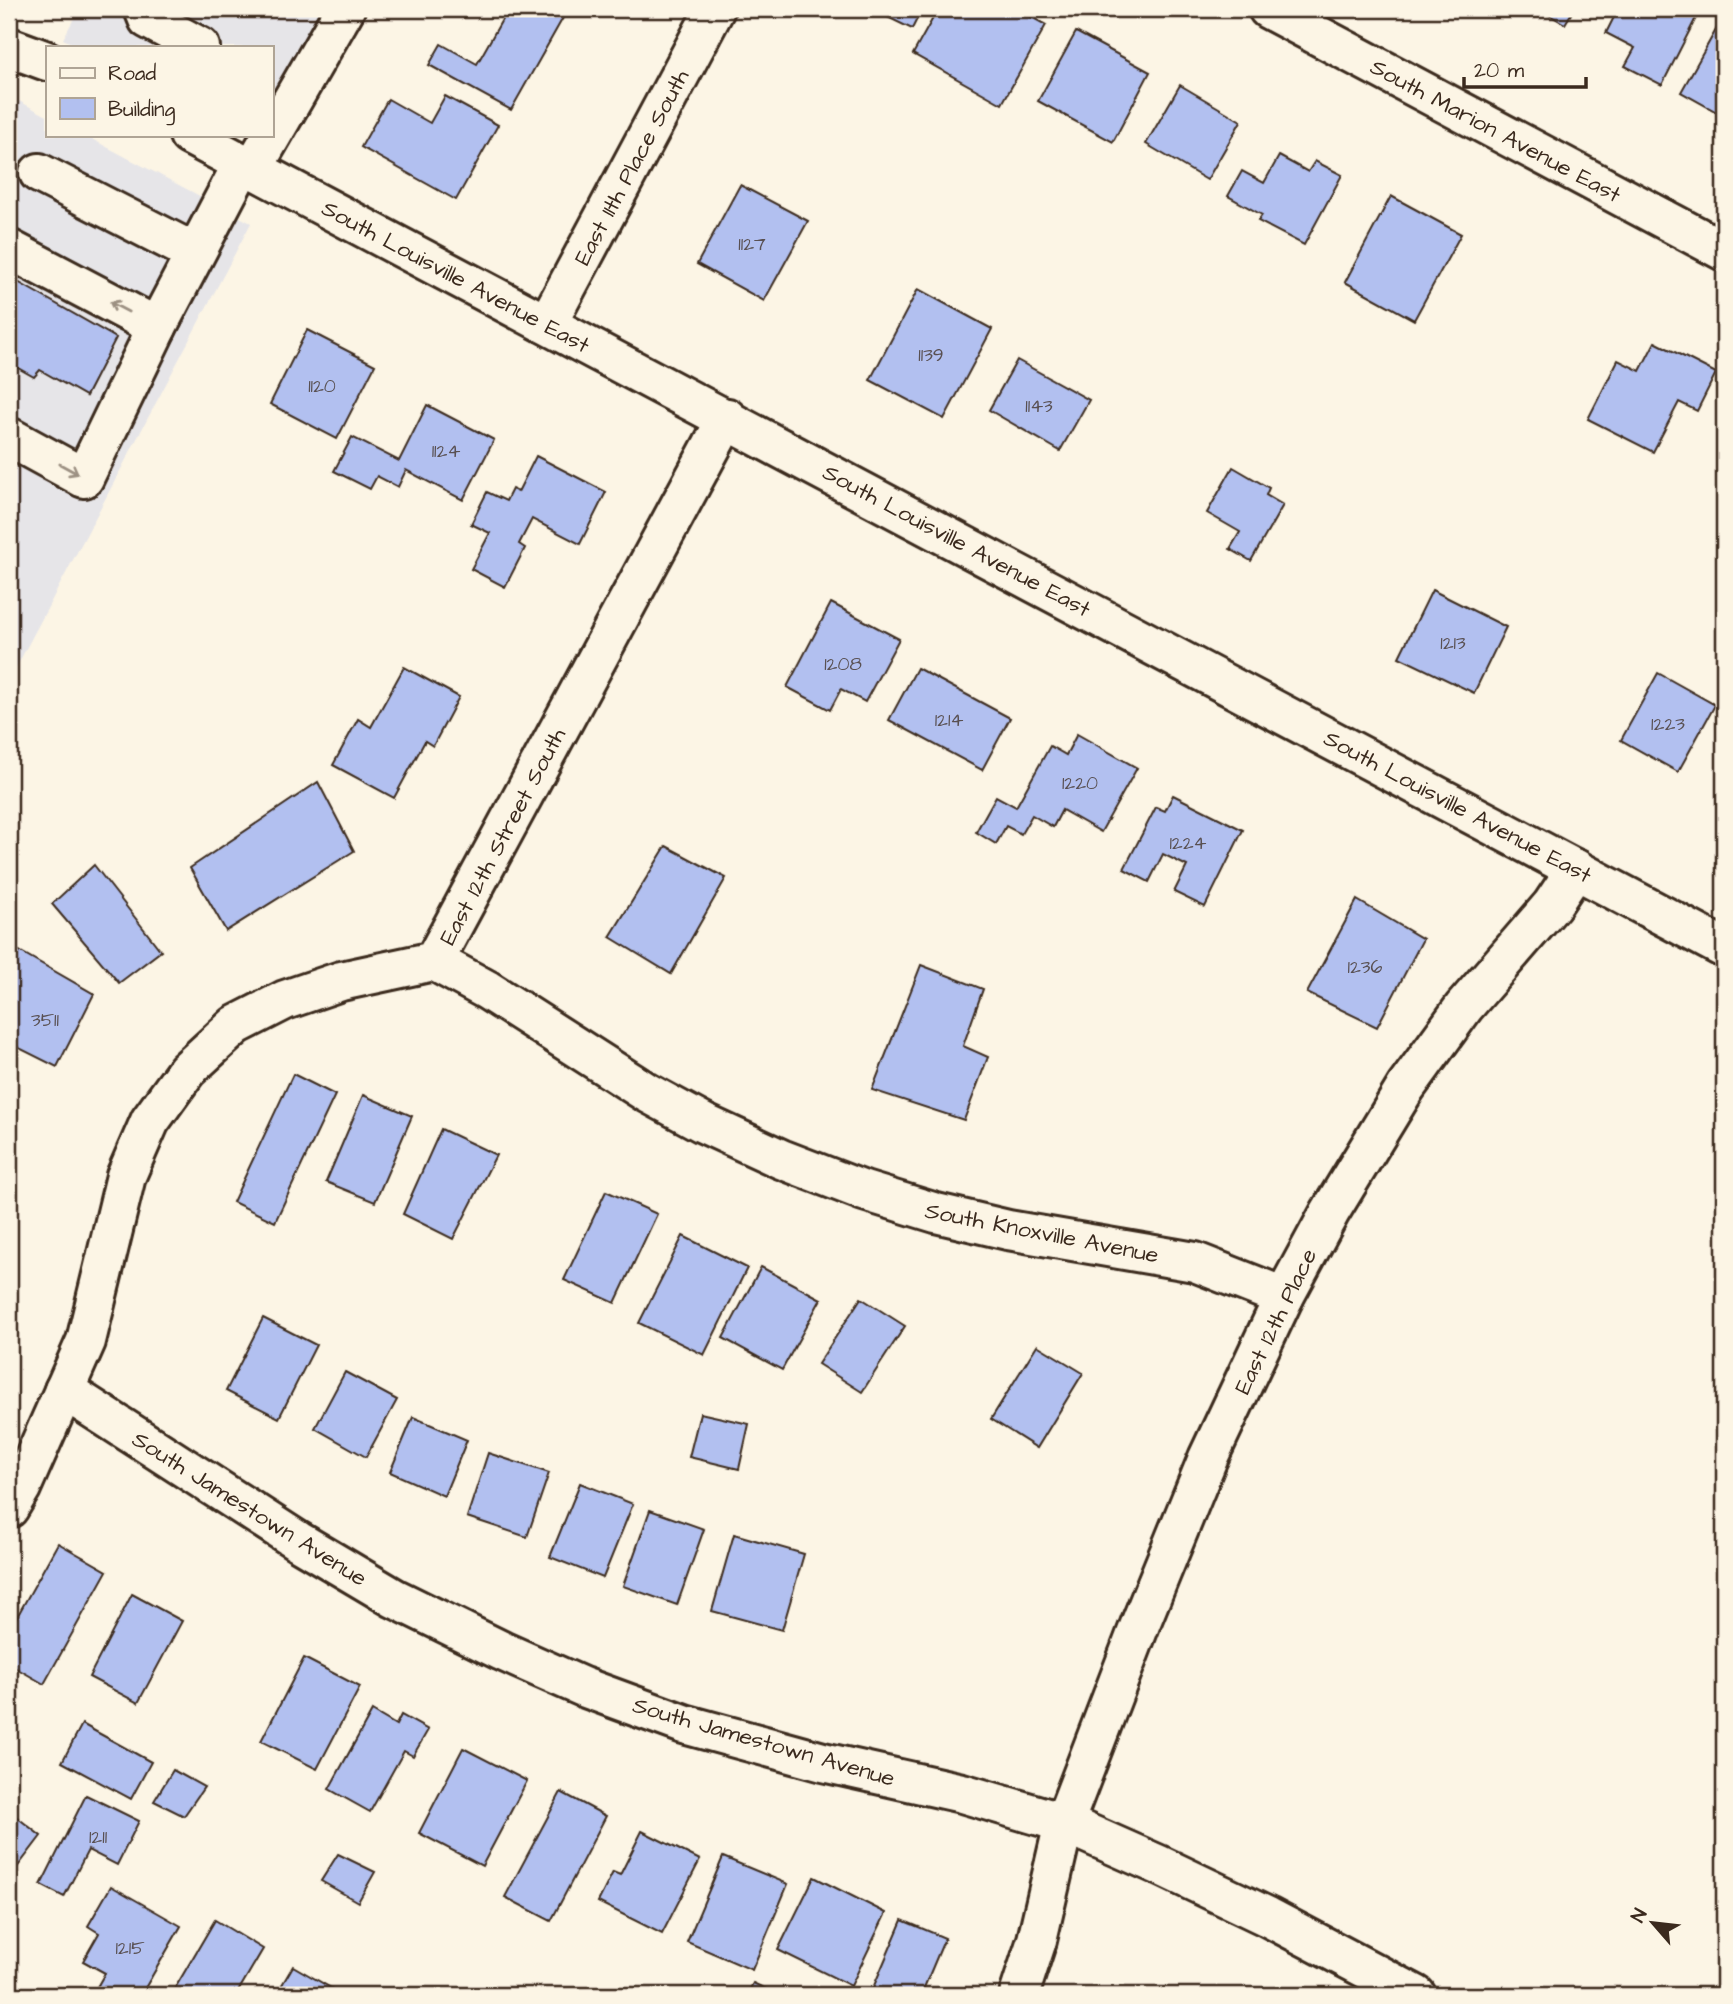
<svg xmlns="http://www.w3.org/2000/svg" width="1733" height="2004" viewBox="0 0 1733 2004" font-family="'Architects Daughter',sans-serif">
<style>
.built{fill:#e6e5e8}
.building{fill:#b2c0f0;stroke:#3b2a1e;stroke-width:2}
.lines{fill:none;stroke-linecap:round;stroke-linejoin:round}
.minor-casing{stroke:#3b2a1e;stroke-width:44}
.minor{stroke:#fcf5e5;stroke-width:38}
.oneway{stroke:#9c9082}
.labels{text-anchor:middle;stroke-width:5;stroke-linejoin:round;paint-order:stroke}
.number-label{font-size:19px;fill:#595052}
.street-label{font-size:23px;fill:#3b2a1e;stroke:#fcf5e5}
</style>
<rect width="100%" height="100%" fill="#fcf5e5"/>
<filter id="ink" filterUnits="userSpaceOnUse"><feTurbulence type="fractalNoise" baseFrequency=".0143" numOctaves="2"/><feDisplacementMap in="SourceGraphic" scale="14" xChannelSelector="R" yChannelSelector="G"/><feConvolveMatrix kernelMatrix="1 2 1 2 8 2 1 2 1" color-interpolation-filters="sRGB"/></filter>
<g filter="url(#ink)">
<g class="built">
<polygon points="79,9 321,9 271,99 271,47 79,47 63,39"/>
<polygon points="19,101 47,116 47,135 84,135 251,223 9,681 9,121"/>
</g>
<g class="building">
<polygon points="508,9 568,9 511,110 429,65 441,44 477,64"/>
<polygon points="871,9 922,9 912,29"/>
<polygon points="938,9 1017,9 1046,25 1002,104 913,54"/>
<polygon points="1539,9 1574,9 1565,24"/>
<polygon points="1618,9 1675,9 1696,18 1662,85 1625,66 1635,48 1606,33"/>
<polygon points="1721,21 1724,22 1724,116 1681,92"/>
<polygon points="1076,32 1150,72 1113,142 1038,101"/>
<polygon points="1180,85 1241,121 1207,180 1146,144"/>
<polygon points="445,96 498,125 456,200 361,147 388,99 430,123"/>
<polygon points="1279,156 1308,172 1315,161 1342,175 1304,245 1258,221 1262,215 1228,196 1242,171 1264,183"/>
<polygon points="740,185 808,221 764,301 697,264"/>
<polygon points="1391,196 1461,234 1414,320 1345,282"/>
<polygon points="9,277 116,338 86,396 40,370 34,377 9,363"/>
<polygon points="918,289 992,329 944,419 870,380"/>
<polygon points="307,330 375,365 337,439 270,404"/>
<polygon points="1655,342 1716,373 1697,411 1679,402 1653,452 1588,419 1618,360 1640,371"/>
<polygon points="1017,360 1089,400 1060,451 989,410"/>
<polygon points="427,405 494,440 463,500 406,470 398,487 377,476 370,489 334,471 352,437 399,461"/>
<polygon points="536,456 606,492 580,544 532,519 519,544 525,548 505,587 471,569 490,533 471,524 487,492 506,501 512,489 518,492"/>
<polygon points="1233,467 1269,488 1266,495 1283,505 1251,561 1230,549 1240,532 1207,513"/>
<polygon points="1432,590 1506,627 1474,693 1399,657"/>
<polygon points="831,603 899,639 865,702 841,689 830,710 787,687"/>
<polygon points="404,667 459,697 433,746 425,741 394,798 333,765 358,719 371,727"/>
<polygon points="917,668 1010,718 982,770 889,720"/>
<polygon points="1658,673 1715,705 1678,772 1621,740"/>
<polygon points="1077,734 1137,768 1101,832 1062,810 1053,827 1032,815 1021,834 1006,826 996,844 976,832 996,796 1016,807 1050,746 1066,755"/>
<polygon points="318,782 354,851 226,931 190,868"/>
<polygon points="1173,795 1243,830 1205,907 1174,892 1187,866 1163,854 1149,882 1124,869 1156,807 1165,811"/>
<polygon points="666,846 726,878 671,974 610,937"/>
<polygon points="94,865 161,951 119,983 52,904"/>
<polygon points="1357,900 1423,939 1377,1027 1307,993"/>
<polygon points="9,945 94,994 57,1067 9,1043"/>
<polygon points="921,965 983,989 963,1046 988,1057 964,1120 872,1090"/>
<polygon points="293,1074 335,1095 275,1222 233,1202"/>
<polygon points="363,1095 412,1116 375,1202 326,1182"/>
<polygon points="441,1129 496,1155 453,1239 403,1214"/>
<polygon points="606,1191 657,1214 615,1303 564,1280"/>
<polygon points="683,1236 747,1268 704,1355 639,1323"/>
<polygon points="761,1267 821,1299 782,1370 723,1338"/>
<polygon points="861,1298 905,1326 862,1392 818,1364"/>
<polygon points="263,1318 316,1345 279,1418 226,1391"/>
<polygon points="1037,1345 1083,1373 1037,1448 991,1419"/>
<polygon points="345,1372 397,1400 366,1457 315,1428"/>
<polygon points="700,1413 749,1424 739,1469 689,1457"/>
<polygon points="413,1417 467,1440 444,1496 390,1472"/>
<polygon points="488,1453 549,1473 527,1537 467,1517"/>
<polygon points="580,1483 633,1504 603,1578 550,1557"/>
<polygon points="650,1510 704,1529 677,1605 623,1586"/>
<polygon points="734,1534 804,1554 782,1630 712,1611"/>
<polygon points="58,1543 107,1571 44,1684 9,1664 9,1631"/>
<polygon points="132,1594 182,1621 138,1703 89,1677"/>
<polygon points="304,1658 360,1687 317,1769 261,1741"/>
<polygon points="372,1711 396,1725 401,1715 428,1730 413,1756 404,1751 370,1812 329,1789"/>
<polygon points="82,1724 151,1762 131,1799 62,1762"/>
<polygon points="463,1748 527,1781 482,1866 419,1833"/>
<polygon points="173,1770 204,1787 184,1816 154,1801"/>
<polygon points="561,1792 606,1816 551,1921 505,1897"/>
<polygon points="86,1795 139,1821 117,1865 88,1850 64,1897 41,1885"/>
<polygon points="9,1811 41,1836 9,1878"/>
<polygon points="642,1831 700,1860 662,1934 598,1902 613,1872 620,1875"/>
<polygon points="338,1854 375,1872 358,1902 321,1881"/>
<polygon points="723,1857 788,1884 752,1970 687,1942"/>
<polygon points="814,1877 886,1913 851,1986 778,1950"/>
<polygon points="111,1886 181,1926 141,1995 111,1995 97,1987 105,1973 83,1961 99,1933 88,1926"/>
<polygon points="215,1920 263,1949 236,1995 171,1995"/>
<polygon points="902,1920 945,1938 921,1995 870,1995"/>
<polygon points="293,1966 343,1995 276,1995"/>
<polygon points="753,1983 779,1995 747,1995"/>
</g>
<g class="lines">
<defs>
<g id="minor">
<polyline points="144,9 148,19 200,47"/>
<polyline points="1268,9 1724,251"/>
<polyline points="9,47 47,61"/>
<polyline points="189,135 1724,948"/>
<polyline points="253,168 345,9"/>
<polyline points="39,173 195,253"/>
<polyline points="9,249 157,327 84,478 9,437"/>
<polyline points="547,324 715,9"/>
<polyline points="157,327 243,163"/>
<polyline points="434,961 487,990 646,1092 703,1123 781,1159 864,1191 936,1213 1008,1230 1195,1262 1284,1297"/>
<polyline points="64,1390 298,1541 394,1598 502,1651 583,1687 684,1724 823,1762 962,1793 1064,1823 1159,1865 1268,1917 1416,1995"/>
<polyline points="9,1508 21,1488 86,1341 126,1176 150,1121 187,1070 236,1025 285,1000 341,981 434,961 727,418"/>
<polyline points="1019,1995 1037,1940 1064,1823 1141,1622 1208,1458 1284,1297 1330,1212 1406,1087 1464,1007 1552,905 1576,869"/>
</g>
</defs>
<use href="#minor" class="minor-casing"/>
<use href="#minor" class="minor"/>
</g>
<defs><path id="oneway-shaft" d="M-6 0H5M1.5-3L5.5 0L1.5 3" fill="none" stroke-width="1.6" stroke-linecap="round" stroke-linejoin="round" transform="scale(1.75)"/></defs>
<g class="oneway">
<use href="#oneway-shaft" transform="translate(119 307) rotate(-152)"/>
<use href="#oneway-shaft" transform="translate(69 469) rotate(29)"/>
</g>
</g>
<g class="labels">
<g class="number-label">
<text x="752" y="250">1127</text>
<text x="931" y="361">1139</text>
<text x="322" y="392">1120</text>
<text x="1039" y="412">1143</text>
<text x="446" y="457">1124</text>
<text x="1453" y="649">1213</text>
<text x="843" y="670">1208</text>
<text x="949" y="726">1214</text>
<text x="1668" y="730">1223</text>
<text x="1080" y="789">1220</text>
<text x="1188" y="849">1224</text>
<text x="1365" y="973">1236</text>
<text x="45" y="1026">3511</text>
<text x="98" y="1843">1211</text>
<text x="130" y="1954">1215</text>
</g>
<g class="street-label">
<text transform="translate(1496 130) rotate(28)" y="8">South Marion Avenue East</text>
<text transform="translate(631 167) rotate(-62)" y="8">East 11th Place South</text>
<text transform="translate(456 276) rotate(28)" y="8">South Louisville Avenue East</text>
<text transform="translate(957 540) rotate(28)" y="8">South Louisville Avenue East</text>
<text transform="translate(1458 806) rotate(28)" y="8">South Louisville Avenue East</text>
<text transform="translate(502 836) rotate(-62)" y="8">East 12th Street South</text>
<text transform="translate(1042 1232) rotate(11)" y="8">South Knoxville Avenue</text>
<text transform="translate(1275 1321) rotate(-64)" y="8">East 12th Place</text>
<text transform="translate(250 1508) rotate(32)" y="8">South Jamestown Avenue</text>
<text transform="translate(764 1741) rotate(16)" y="8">South Jamestown Avenue</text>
</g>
</g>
<rect width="1733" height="2004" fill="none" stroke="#fcf5e5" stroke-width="35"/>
<rect x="18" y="18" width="1698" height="1969" fill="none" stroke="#3b2a1e" stroke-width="2.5" filter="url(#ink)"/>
<rect x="46" y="46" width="228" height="91" fill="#fcf5e5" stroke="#afa495" stroke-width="2"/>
<rect x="60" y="68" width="35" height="10" fill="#fcf5e5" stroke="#afa495" stroke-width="2"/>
<text x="108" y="80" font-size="21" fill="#3b2a1e">Road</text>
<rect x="60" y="98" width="35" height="21" fill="#b2c0f0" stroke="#afa495" stroke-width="2"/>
<text x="108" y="116" font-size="21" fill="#3b2a1e">Building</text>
<g transform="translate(1653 1923) rotate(298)" stroke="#fcf5e5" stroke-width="5" paint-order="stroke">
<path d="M0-5L12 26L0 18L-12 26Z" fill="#3b2a1e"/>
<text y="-10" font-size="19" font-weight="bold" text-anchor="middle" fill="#3b2a1e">N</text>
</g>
<path d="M1464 77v10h122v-10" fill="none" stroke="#3b2a1e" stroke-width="3.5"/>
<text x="1474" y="77" font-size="21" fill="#3b2a1e" stroke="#fcf5e5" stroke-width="5" paint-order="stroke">20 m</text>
</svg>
